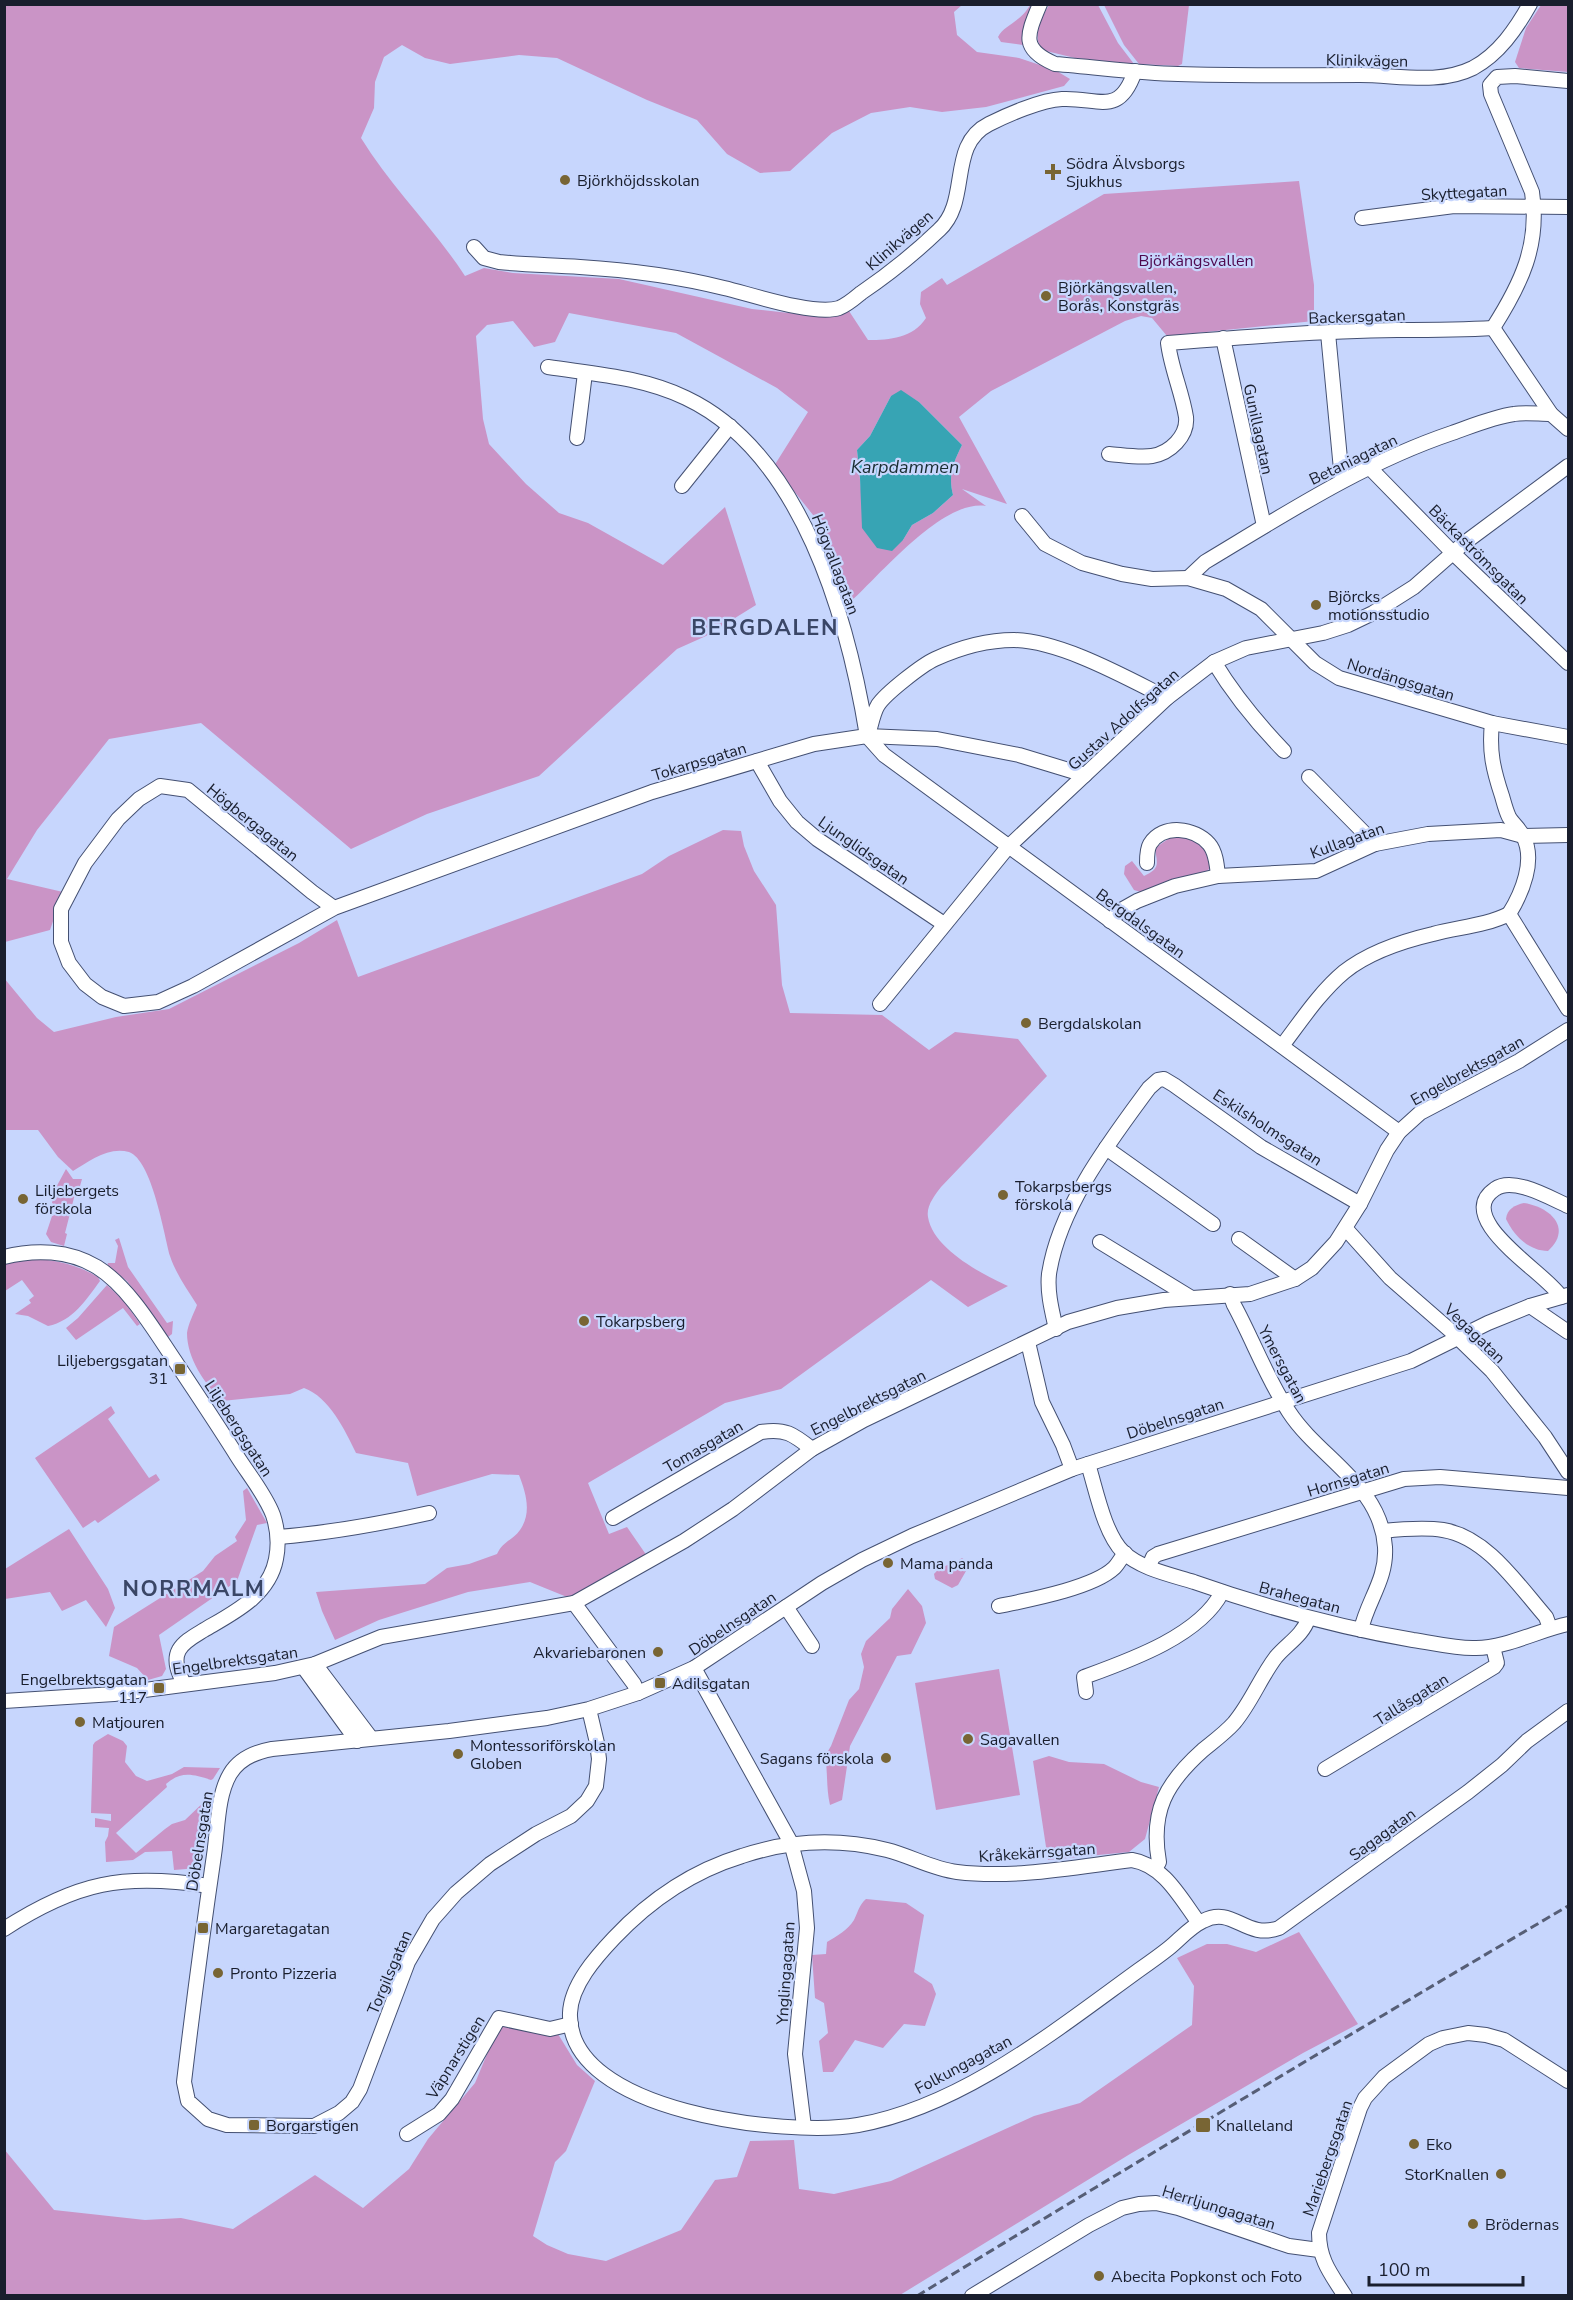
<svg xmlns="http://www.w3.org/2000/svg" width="1573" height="2300" viewBox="0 0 1573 2300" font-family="'Nunito Sans',sans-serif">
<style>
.green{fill:#ca94c6;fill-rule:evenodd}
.water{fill:#37a4b4}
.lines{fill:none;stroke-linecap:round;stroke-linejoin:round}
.minor-casing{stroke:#445072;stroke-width:16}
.minor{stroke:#fff;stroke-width:14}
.rail{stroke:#565e76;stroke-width:3;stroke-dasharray:9 4.5;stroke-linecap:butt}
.poi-dot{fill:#786534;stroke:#c7d6fd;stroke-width:2}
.labels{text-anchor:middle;stroke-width:4.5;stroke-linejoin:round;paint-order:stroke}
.street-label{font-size:16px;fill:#191e2d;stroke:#c7d6fd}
.poi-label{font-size:16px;fill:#191e2d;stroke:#c7d6fd;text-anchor:start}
.park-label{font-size:16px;fill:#4f084e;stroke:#c7d6fd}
.water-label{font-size:18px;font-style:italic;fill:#192d30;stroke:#c7d6fd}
.district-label{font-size:22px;font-weight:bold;letter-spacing:1.5px;fill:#3a4666;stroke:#c7d6fd}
</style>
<rect width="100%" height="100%" fill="#c7d6fd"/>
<g class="green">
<path d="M 5,5 L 962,5 L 954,12 L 957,35 L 977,52 L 1019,58 L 1055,70 L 1070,79 L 1064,86 L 986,107 L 942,112 L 910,107 L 871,113 L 832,133 L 790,171 L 760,173 L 727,154 L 697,120 L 647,100 L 557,58 L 519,55 L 450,64 L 425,58 L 402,45 L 384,57 L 375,82 L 374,108 L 361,138 C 391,187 433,227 465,276 L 484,268 L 513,273 L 619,279 L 752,309 L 816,316 L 840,315 L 849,311 L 868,340 C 890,340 913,338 926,318 L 920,304 L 921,292 L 942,278 L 947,285 L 1104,194 L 1299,181 L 1314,285 L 1314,321 L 1167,336 L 1152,318 L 1141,316 L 1125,321 L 991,391 L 959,417 L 1007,504 L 962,489 L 986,506 C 941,499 878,578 846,606 L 817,529 L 820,529 L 817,520 L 774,466 L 808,412 L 777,388 L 676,333 L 569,313 L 555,342 L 534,347 L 513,321 L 487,325 L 476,336 L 483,419 L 489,444 L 526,484 L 559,513 L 588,523 L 663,565 L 725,507 L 756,605 L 706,636 L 677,649 L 539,776 L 427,814 L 351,849 L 201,723 L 109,739 L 37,830 L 7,879 L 63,892 L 50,930 L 5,942 ZM 906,394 L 919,402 L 962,445 C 953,463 948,476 953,495 L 933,513 L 912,525 L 903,540 L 863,509 L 857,450 L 870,436 L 891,396 Z"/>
<path d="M 1030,5 L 1036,5 L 1023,45 L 1001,42 L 998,37 C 1004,25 1021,22 1030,5 Z"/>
<path d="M 1049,5 L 1098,5 L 1118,43 L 1134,64 L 1075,58 L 1042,50 C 1032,35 1041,19 1049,5 Z"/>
<polygon points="1104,5 1189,5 1182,64 1178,66 1139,64 1124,45"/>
<polygon points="1541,5 1568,5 1568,72 1519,68 1515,62 1526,28"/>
<path d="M 723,830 L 741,831 L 744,846 L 754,871 L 776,905 L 782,985 L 790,1013 L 882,1015 L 929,1050 L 955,1032 L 1018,1039 L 1047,1076 L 941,1187 C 935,1195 926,1206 928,1217 C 933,1249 982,1274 1008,1286 L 968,1307 L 931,1280 L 781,1389 L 725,1403 L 588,1483 L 609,1534 L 627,1527 L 647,1556 L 578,1594 L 567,1597 L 530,1582 L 468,1592 L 379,1620 L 335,1640 L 322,1611 L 316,1592 L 425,1584 L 447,1568 L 469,1564 L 497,1554 C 503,1541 513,1540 520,1530 C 532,1513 526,1493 519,1475 L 492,1474 L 417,1496 L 408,1463 L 356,1453 C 345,1430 329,1397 304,1388 L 290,1394 L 222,1401 C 204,1383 187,1358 187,1333 C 188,1324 194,1313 197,1305 C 187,1289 176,1274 170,1256 C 164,1234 152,1160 129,1152 C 109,1146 89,1161 73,1171 L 58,1157 L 38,1130 L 5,1130 L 4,978 L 37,1018 L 54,1032 L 116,1017 L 169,1009 L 299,943 L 337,920 L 358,977 L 642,874 L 669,856 Z"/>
<path d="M 1185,835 L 1208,849 L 1211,867 L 1206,872 L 1144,893 L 1134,890 L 1124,874 L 1125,866 L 1132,861 L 1144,876 C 1161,868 1157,864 1155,848 L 1171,837 Z"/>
<polygon points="66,1169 73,1179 82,1179 80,1186 77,1186 65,1233 67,1234 64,1246 51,1242 46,1234 52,1216 56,1214 58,1207 52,1203 53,1193"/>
<path d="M 1524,1203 C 1550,1207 1573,1228 1548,1251 C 1529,1251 1514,1236 1506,1219 C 1507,1209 1515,1205 1524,1203 Z"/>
<polygon points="119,1238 128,1267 167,1323 173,1321 172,1334 168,1337 127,1281 107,1266 108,1263 115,1263 118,1246 115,1240"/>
<path d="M 30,1258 C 55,1260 76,1264 98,1277 L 100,1281 C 86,1300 73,1321 48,1326 L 28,1316 L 15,1314 L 31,1303 L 29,1300 L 34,1296 L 22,1280 L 5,1291 L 5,1262 Z"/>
<polygon points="107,1285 124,1301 140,1324 137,1326 123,1308 76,1340 66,1328 78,1318"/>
<polygon points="111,1406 115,1413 108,1419 149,1478 156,1474 160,1480 98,1523 95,1520 83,1528 35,1458"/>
<polygon points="247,1488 267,1523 257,1525 237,1581 159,1635 166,1669 162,1676 148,1680 137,1668 109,1656 114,1627 203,1571 215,1556 237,1541 235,1537 246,1520 243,1491"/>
<polygon points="69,1529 108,1589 115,1608 106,1627 86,1600 62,1611 50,1592 5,1599 5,1569"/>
<path d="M 962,1558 L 970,1564 L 958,1585 L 952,1588 L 935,1579 L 934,1574 C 942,1564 953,1565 962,1558 Z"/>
<path d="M 908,1589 L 922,1606 L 926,1623 L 911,1654 L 897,1656 L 850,1746 L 842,1800 L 830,1805 C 826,1788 828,1772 825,1756 L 831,1746 L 849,1700 L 859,1689 L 864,1667 L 861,1654 L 866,1641 L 890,1618 L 892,1609 Z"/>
<polygon points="999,1669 1020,1795 936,1810 915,1683"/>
<path d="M 108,1734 L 123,1741 L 127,1746 L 125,1762 L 136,1776 L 147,1781 L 172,1774 L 184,1767 L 220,1768 L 213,1779 L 211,1780 C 192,1774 181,1771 166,1784 L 167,1787 L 116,1833 L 136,1853 L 165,1829 L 172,1824 L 185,1820 L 207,1799 L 211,1797 C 208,1812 207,1855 197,1864 C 191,1870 182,1869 174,1870 L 172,1851 L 145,1852 L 133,1860 L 106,1862 L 105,1842 L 108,1836 L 109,1828 L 95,1827 L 95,1818 L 111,1821 L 111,1814 L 91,1813 L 93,1745 L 95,1742 Z"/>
<polygon points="1049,1756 1069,1762 1104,1764 1141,1782 1159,1787 1145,1839 1129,1852 1048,1860 1033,1761"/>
<path d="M 866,1899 L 906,1903 L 924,1915 L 914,1972 L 932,1984 L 936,1994 L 925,2026 L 904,2024 L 883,2048 L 855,2040 L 833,2072 L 823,2072 L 819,2041 L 828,2033 L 824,2003 L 815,1998 L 812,1955 L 826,1954 L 827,1942 C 837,1936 848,1930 854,1920 C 858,1912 859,1905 866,1899 Z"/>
<polygon points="1299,1932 1358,2024 1303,2053 1130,2154 900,2295 5,2295 4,2149 54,2210 145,2220 181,2218 233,2229 315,2175 363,2208 409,2169 428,2139 475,2083 500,2023 514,2028 558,2034 577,2065 595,2081 566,2151 555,2162 533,2236 547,2245 568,2254 606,2261 681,2230 715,2180 737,2177 750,2141 794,2140 799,2189 834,2194 891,2181 1034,2116 1080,2103 1192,2025 1194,1986 1177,1958 1207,1944 1227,1944 1256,1952"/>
</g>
<path class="water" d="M 901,390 L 919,402 L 962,445 C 953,463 948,476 953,495 L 933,513 L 912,525 L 903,540 L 892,551 L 877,548 L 862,528 L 860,478 L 857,450 L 870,436 L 891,396 Z"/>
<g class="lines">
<defs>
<g id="minor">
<path d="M 1040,4 C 1027,35 1020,49 1055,64 C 1096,67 1137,73 1178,74 C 1238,76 1299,75 1360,75 C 1397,75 1439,85 1473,68 C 1499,54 1516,29 1530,4"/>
<polyline points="1362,218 1454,206 1568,207"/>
<path d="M 474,247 L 484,258 L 499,262 C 526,265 553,265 580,267 C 629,270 676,276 724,288 C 750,294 814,316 839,308 C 847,305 855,298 861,293 C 889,274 915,253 939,230 C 971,201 947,145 989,124 C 1007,115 1041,100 1062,99 C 1098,97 1119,118 1135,71"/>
<path d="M 1493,328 C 1521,284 1540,245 1532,192 L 1491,94 L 1490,85 L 1497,77 L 1515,76 L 1568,81"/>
<polyline points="1493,328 1551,414 1568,429"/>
<polyline points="1328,333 1342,480"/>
<polyline points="1223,338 1264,526"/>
<path d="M 548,367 C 594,374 643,377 686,398 C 802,453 848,619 867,736"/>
<polyline points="577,438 585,373"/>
<path d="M 1109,454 C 1122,455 1139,458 1152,456 C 1170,453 1188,436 1186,417 C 1182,392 1171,368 1168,343 C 1244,337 1320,331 1397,330 C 1429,330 1460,330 1493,328"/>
<polyline points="1369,467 1453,553 1568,663"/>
<polyline points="682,486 730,426"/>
<polyline points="1022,516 1045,544 1082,563 1122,574 1152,579 1188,578 1226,589 1261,609 1315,663 1339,678 1492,723 1568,737"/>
<path d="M 1188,578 L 1205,562 C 1285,514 1363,463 1452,433 C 1472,426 1493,417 1514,414 C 1525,412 1539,414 1551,414"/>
<path d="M 1214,662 C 1234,695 1257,723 1284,751"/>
<path d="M 1492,723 C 1489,751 1493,769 1502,796 C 1504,803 1506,811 1509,817 C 1513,824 1520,829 1523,836 C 1536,860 1522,893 1509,914 L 1568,1009"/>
<path d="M 868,735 C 871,726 873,713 878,705 C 886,693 922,665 935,659 C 959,648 987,640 1014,640 C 1061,641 1125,677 1167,698"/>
<polyline points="867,736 884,755 1399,1132"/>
<polyline points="757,761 780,801 797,822 817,839 944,924"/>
<polyline points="1309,777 1375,844"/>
<path d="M 1147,863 C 1147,857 1147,849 1150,844 C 1163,823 1195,828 1209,844 C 1216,852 1217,866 1218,876"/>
<polyline points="334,908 312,892 188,790 160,786 139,799 118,819 85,863 61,909 61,942 69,963 85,984 102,997 124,1006 158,1002 193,986 334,908 652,792 814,744 867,736 937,739 1019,755 1085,775"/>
<polyline points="1110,921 1121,910 1137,901 1175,886 1218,876 1316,871 1375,844 1428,834 1501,830 1523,836 1568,835"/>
<polyline points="880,1004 1008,847 1167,698 1214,662 1246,648 1323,633 1348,625 1373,613 1414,587 1463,544 1568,466"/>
<path d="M 1282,1046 C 1301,1021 1320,992 1344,972 C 1369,952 1403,941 1433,934 C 1459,927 1485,926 1509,914"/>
<polyline points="1106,1148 1213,1224"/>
<polyline points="1346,1229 1390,1278 1452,1332 1492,1371 1545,1437 1568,1472"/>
<polyline points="1239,1239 1295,1279"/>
<polyline points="1100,1242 1190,1297"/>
<path d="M 4,1257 C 35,1249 69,1250 97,1267 C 129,1287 154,1330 175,1361 C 196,1393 217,1424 237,1456 C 249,1475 265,1494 273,1515 C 278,1530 279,1544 276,1559 C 269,1596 233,1613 204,1630 C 196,1635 184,1641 179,1650 C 173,1661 179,1674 184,1684"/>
<path d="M 1230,1294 L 1234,1305 C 1253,1340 1267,1379 1289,1412 C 1319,1458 1381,1485 1385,1547 C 1387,1580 1367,1601 1361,1630"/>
<path d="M 1561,1297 C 1548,1274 1451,1219 1495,1189 C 1513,1176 1550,1198 1568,1206"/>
<polyline points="1530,1306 1568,1332"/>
<path d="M 1056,1329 C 1052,1311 1047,1292 1049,1274 C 1059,1207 1110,1141 1149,1088 L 1158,1080 L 1164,1079 L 1174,1085 L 1261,1147 L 1360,1204"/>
<polyline points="1028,1342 1042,1402 1063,1445 1072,1469"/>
<path d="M 1088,1464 C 1096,1489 1104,1533 1123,1552 C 1141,1569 1172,1575 1194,1582 C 1268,1608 1336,1627 1413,1640 C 1434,1643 1456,1649 1476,1648 C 1506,1648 1539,1630 1568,1624"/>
<path d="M 613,1518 L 761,1432 C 785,1428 793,1434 812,1449"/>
<path d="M 1383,1531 C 1402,1529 1424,1527 1443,1530 C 1487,1537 1518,1585 1546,1617 L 1550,1628"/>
<path d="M 278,1537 C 330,1533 379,1524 429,1513"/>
<polyline points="1149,1566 1153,1557 1158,1554 1404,1479 1440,1477 1568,1488"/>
<polyline points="574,1603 634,1684 638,1693"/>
<path d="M 999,1606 C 1028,1600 1093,1588 1114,1568 C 1118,1564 1121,1558 1125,1553"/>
<polyline points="786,1607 812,1646"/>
<polyline points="315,1664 371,1738"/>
<polyline points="304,1668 357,1741"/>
<polyline points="694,1668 791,1843 804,1891 807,1928 795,2054 804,2127"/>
<path d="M 1086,1692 L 1084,1677 C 1128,1661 1200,1636 1222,1592"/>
<polyline points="4,1701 114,1694 275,1673 315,1664 381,1637 574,1603 684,1541 733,1509 812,1449 864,1420 1068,1322 1117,1308 1164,1300 1250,1294 1295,1279 1312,1268 1336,1242 1360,1204 1387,1150 1399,1132 1420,1113 1519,1061 1568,1030"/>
<path d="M 589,1709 L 597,1743 L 599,1759 L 596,1786 L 587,1801 L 571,1816 L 536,1834 L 490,1864 L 456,1893 L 433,1919 L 408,1962 L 360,2089 L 352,2102 L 339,2113 L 314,2126 L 227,2125 L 208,2119 L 188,2101 L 184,2082 C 193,2006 203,1930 214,1855 C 218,1829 217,1796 230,1774 C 239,1759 255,1752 272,1749 L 449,1731 L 547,1718 L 589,1709 L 638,1693 L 694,1668 L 822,1583 L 862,1560 L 912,1536 L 1072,1469 L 1411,1361 L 1488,1323 L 1530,1306 L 1568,1295"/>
<polyline points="1325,1769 1494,1667 1497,1663 1493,1647"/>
<path d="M 1155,1869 L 1159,1862 C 1150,1811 1166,1783 1203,1750 C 1214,1741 1225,1733 1234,1723 C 1251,1703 1260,1678 1276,1657 C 1287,1644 1303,1635 1308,1619"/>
<path d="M 1199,1923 C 1181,1899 1164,1865 1132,1860 C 1075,1867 1014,1879 957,1872 C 932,1869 911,1856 887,1850 C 838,1838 790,1840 742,1856 C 693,1871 649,1901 614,1938 C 596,1957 571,1985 570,2013 C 566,2113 788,2137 858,2125 C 961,2107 1056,2030 1139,1970 C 1149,1963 1159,1956 1169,1948 C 1180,1939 1190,1927 1203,1921 C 1233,1905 1245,1940 1279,1928 L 1468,1792 L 1502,1765 L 1527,1741 L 1568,1711"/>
<path d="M 4,1929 C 77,1882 123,1873 209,1886"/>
<polyline points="407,2134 439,2114 452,2099 499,2018 550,2029 571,2024"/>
<polyline points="972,2296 1089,2225 1122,2208 1139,2204 1156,2203 1178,2208 1289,2246 1319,2250"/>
<path d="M 1345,2296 C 1331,2274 1319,2260 1319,2233 L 1360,2108 L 1365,2098 L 1384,2077 L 1429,2044 L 1443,2038 L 1468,2033 L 1486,2035 L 1504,2040 L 1568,2081"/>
</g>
</defs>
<use href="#minor" class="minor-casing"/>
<use href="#minor" class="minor"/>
<path class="rail" d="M 917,2296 C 1133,2164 1350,2034 1568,1906"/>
</g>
<g class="poi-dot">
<path d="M1050 163h6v6h6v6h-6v6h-6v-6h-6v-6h6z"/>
<circle cx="565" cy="180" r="6"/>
<circle cx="1046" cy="296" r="6"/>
<circle cx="1316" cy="605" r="6"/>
<circle cx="1026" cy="1023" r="6"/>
<circle cx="1003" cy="1195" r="6"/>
<circle cx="23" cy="1199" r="6"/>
<circle cx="584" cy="1321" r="6"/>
<rect x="174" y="1363" width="12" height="12" rx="3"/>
<circle cx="888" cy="1563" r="6"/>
<circle cx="658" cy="1652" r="6"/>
<rect x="654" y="1677" width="12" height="12" rx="3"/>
<rect x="153" y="1682" width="12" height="12" rx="3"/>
<circle cx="80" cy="1722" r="6"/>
<circle cx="968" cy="1739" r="6"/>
<circle cx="458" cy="1754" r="6"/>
<circle cx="886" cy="1758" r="6"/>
<rect x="197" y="1922" width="12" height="12" rx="3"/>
<circle cx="218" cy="1973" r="6"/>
<rect x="248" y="2119" width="12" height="12" rx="3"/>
<rect x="1195" y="2117" width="16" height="16" rx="3"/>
<circle cx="1414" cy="2144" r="6"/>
<circle cx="1501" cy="2174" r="6"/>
<circle cx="1473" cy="2224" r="6"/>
<circle cx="1099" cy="2276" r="6"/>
</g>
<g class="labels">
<g class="street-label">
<text transform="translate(1367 60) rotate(1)" y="6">Klinikvägen</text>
<text transform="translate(1464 192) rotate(-3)" y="6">Skyttegatan</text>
<text transform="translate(899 240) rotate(-41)" y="6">Klinikvägen</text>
<text transform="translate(1357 316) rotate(-2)" y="6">Backersgatan</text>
<text transform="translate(1259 429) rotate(78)" y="6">Gunillagatan</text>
<text transform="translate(1353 459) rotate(-26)" y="6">Betaniagatan</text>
<text transform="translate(1479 554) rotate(45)" y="6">Bäckaströmsgatan</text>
<text transform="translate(836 564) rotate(69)" y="6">Högvallagatan</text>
<text transform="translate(1401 679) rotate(17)" y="6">Nordängsgatan</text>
<text transform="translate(1123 719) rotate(-42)" y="6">Gustav Adolfsgatan</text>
<text transform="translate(699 761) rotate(-17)" y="6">Tokarpsgatan</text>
<text transform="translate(253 822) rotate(39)" y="6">Högbergagatan</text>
<text transform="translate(1347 840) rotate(-20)" y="6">Kullagatan</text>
<text transform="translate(864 850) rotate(35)" y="6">Ljunglidsgatan</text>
<text transform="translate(1141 923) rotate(36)" y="6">Bergdalsgatan</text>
<text transform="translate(1467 1070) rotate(-29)" y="6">Engelbrektsgatan</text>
<text transform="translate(1268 1127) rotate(33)" y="6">Eskilsholmsgatan</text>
<text transform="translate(1475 1333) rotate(44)" y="6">Vegagatan</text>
<text transform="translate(1283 1364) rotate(62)" y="6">Ymersgatan</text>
<text transform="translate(868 1402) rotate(-27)" y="6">Engelbrektsgatan</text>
<text transform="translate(1175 1418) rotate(-18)" y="6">Döbelnsgatan</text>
<text transform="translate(239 1428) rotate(57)" y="6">Liljebergsgatan</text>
<text transform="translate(703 1446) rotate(-30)" y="6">Tomasgatan</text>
<text transform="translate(1348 1479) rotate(-17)" y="6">Hornsgatan</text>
<text transform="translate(1300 1597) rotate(15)" y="6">Brahegatan</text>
<text transform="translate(732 1623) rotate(-34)" y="6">Döbelnsgatan</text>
<text transform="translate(235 1660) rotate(-8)" y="6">Engelbrektsgatan</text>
<text transform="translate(1411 1699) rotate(-32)" y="6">Tallåsgatan</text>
<text transform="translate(1382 1834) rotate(-36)" y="6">Sagagatan</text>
<text transform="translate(199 1841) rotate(-81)" y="6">Döbelnsgatan</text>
<text transform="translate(1037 1852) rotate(-4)" y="6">Kråkekärrsgatan</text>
<text transform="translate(389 1972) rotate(-67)" y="6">Torgilsgatan</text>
<text transform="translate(785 1973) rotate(-86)" y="6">Ynglingagatan</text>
<text transform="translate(455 2057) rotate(-58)" y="6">Väpnarstigen</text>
<text transform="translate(963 2064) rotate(-28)" y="6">Folkungagatan</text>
<text transform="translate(1327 2158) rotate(-71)" y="6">Mariebergsgatan</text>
<text transform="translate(1219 2207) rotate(17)" y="6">Herrljungagatan</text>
</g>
<g class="poi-label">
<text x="1066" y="169">Södra Älvsborgs<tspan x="1066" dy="18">Sjukhus</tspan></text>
<text x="577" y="186">Björkhöjdsskolan</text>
<text x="1058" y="293">Björkängsvallen,<tspan x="1058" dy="18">Borås, Konstgräs</tspan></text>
<text x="1328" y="602">Björcks<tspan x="1328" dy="18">motionsstudio</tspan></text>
<text x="1038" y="1029">Bergdalskolan</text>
<text x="1015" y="1192">Tokarpsbergs<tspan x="1015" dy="18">förskola</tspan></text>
<text x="35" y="1196">Liljebergets<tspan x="35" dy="18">förskola</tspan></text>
<text x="596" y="1327">Tokarpsberg</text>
<text x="168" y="1366" text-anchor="end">Liljebergsgatan<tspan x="168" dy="18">31</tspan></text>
<text x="900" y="1569">Mama panda</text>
<text x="646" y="1658" text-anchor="end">Akvariebaronen</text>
<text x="147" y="1685" text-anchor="end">Engelbrektsgatan<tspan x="147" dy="18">117</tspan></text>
<text x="672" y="1689">Adilsgatan</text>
<text x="92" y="1728">Matjouren</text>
<text x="980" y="1745">Sagavallen</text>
<text x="470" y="1751">Montessoriförskolan<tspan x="470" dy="18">Globen</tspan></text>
<text x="874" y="1764" text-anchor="end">Sagans förskola</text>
<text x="215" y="1934">Margaretagatan</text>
<text x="230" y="1979">Pronto Pizzeria</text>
<text x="266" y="2131">Borgarstigen</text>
<text x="1216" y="2131">Knalleland</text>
<text x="1426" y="2150">Eko</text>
<text x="1489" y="2180" text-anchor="end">StorKnallen</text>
<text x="1485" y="2230">Brödernas</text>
<text x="1111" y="2282">Abecita Popkonst och Foto</text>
</g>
<g class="park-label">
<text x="1196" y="266">Björkängsvallen</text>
</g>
<g class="water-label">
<text x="905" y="473">Karpdammen</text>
</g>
<g class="district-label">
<text x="765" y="635">BERGDALEN</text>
<text x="194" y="1596">NORRMALM</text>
</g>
</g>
<rect width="1573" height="2300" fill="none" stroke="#191e2d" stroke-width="12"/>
<path d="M1369 2276v9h154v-9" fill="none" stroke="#191e2d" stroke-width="3"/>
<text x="1378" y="2276" font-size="18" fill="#191e2d" stroke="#c7d6fd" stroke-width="4.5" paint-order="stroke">100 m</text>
</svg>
